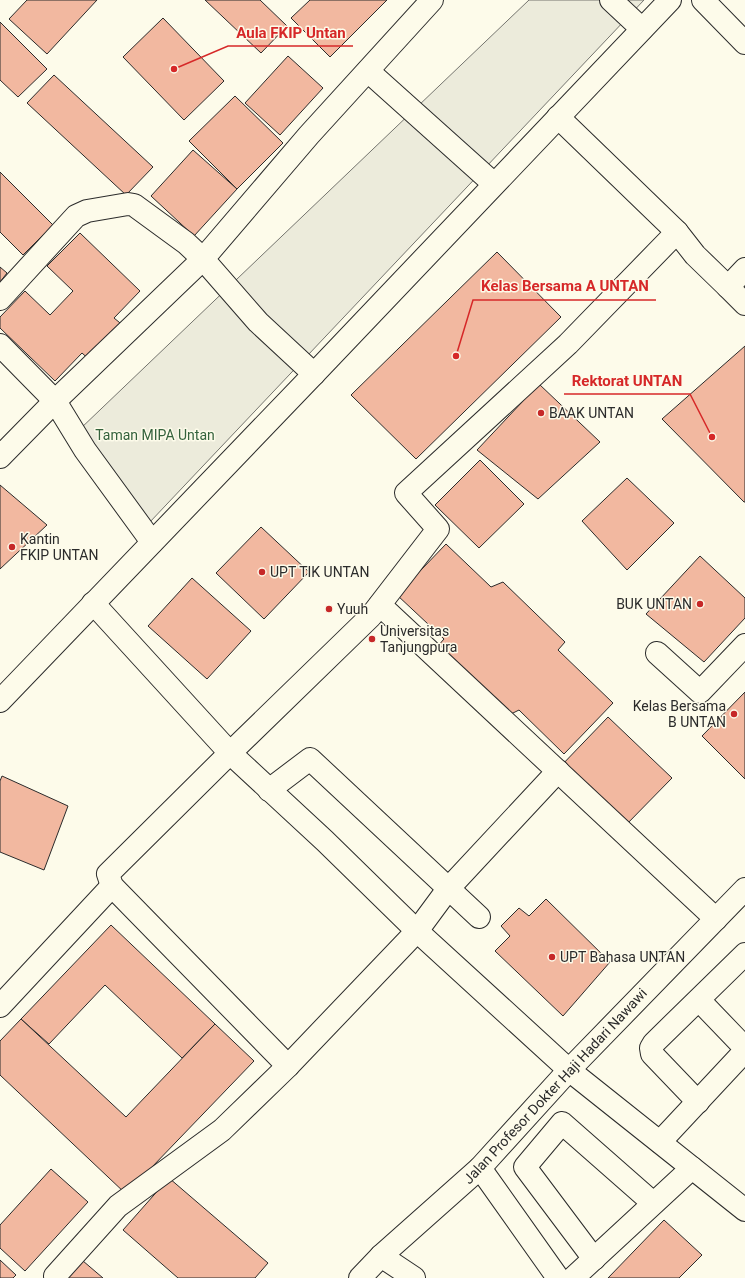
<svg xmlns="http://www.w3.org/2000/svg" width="745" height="1278" viewBox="0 0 745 1278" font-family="Roboto,sans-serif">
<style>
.green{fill:#ecebdb;stroke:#74746e}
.building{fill:#f2b8a0;stroke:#2b2b2b}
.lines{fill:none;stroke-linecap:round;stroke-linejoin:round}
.minor-casing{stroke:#2b2b2b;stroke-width:24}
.minor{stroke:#fdfbea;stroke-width:22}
.poi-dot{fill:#c62828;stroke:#fdfbea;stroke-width:1.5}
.labels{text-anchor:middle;stroke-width:3;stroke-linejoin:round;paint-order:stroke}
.poi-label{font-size:14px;fill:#2b2b2b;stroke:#fdfbea;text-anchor:start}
.park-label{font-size:14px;fill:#34623c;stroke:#fdfbea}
.street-label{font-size:14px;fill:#2b2b2b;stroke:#fdfbea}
.leader{fill:none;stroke:#d62828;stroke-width:1.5}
.callout-dot{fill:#d62828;stroke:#fdfbea;stroke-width:1.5}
.callout-label{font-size:15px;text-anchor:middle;font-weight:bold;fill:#d62828;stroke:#fdfbea;stroke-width:3;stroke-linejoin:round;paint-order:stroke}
</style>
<rect width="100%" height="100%" fill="#fdfbea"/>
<polygon class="green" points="529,0 644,0 149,523 79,430"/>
<g class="building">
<polygon points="27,0 97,0 47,54 9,19"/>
<polygon points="205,0 260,0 287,26 261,53"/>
<polygon points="310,0 387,0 330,57 291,18"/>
<polygon points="163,18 224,81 184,120 123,57"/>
<polygon points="0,22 47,69 18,97 0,80"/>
<polygon points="288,56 323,88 280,135 245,103"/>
<polygon points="54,75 153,167 126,195 27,103"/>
<polygon points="235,96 283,143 237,189 189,141"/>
<polygon points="193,150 237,189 194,236 151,196"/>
<polygon points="0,172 53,225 23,255 0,232"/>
<polygon points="80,233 140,291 114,318 125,327 92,362 82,353 55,381 0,328 0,317 25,291 50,315 73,291 47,266"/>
<polygon points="497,252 561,317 416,459 351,395"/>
<polygon points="0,267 7,273 0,282"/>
<polygon points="745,346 745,502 744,502 662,419"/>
<polygon points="539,384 600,442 538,499 477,450"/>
<polygon points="480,460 524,504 479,548 435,505"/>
<polygon points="627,478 674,523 627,570 582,521"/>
<polygon points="0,485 47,525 0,569"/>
<polygon points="261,527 309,572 264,619 216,573"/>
<polygon points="446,544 491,587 503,582 565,642 558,650 613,703 564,754 519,710 511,714 437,647 444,639 397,595"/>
<polygon points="700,556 745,598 745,618 704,662 646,614"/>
<polygon points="192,578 251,631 207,679 148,626"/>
<polygon points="745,692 745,779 702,736"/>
<polygon points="608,717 672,778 623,828 559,768"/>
<polygon points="2,776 68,806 44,870 0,852 0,781"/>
<polygon points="546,899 610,962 563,1016 495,951 510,936 501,926 519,908 529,916"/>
<polygon points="111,925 215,1024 182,1058 105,985 49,1044 21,1019"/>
<polygon points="21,1019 126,1117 215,1024 254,1061 126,1194 0,1075 0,1041"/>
<polygon points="51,1169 88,1202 25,1271 0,1248 0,1225"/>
<polygon points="169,1178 268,1263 255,1278 178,1278 123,1230"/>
<polygon points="664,1220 702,1255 679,1278 608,1278"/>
<polygon points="76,1255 103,1278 57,1278"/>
<polygon points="0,1260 16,1275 13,1278 0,1278"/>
</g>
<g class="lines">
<defs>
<g id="minor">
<polyline points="611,0 642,29"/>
<polyline points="703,0 745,43"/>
<polyline points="368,71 494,184"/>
<polyline points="558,117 677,232 695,255 728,287 745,269"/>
<polyline points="728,287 745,304"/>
<polyline points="0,299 76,216 87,211 128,204 134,205 186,243 203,259 55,401 0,457"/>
<polyline points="0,345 55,401 85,450 152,542"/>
<polyline points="314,374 258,322 203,259 309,135 432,0"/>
<polyline points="93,603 230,753 325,841 417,931 569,1070 745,1210"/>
<polyline points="380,605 716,919"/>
<polyline points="657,653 700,692 745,645"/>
<polyline points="0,701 314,374 670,0"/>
<polyline points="269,790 310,759 479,917"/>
<polyline points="699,1000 745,1048"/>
<polyline points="0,1006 112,886"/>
<polyline points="288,1066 112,886 108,874 230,753 371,616 438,529 406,493 568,344 677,232"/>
<polyline points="698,1102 652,1054 651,1048 654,1043 745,954"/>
<polyline points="660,1142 745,1051"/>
<polyline points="480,1168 558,1278"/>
<polyline points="381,1256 414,1278"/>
<polyline points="594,1259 525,1167 562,1123 653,1203"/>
<polyline points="55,1276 118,1206 222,1130 288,1066 417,931 448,889 558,771"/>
<polyline points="360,1278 381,1256 480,1168 569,1070 745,889"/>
<polyline points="573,1278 692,1168"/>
</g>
</defs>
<use href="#minor" class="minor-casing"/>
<use href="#minor" class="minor"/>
</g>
<g class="poi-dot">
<circle cx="541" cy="413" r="4"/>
<circle cx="12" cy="547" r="4"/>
<circle cx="262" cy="572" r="4"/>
<circle cx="700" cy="604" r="4"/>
<circle cx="329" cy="609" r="4"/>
<circle cx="372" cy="639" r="4"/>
<circle cx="734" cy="714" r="4"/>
<circle cx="552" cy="957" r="4"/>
</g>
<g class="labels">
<g class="poi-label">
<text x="549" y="418">BAAK UNTAN</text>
<text x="20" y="544">Kantin<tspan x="20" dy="16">FKIP UNTAN</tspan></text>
<text x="270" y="577">UPT TIK UNTAN</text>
<text x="692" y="609" text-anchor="end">BUK UNTAN</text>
<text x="337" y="614">Yuuh</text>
<text x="380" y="636">Universitas<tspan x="380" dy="16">Tanjungpura</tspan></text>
<text x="726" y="711" text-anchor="end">Kelas Bersama<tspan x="726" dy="16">B UNTAN</tspan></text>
<text x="560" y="962">UPT Bahasa UNTAN</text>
</g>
<g class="park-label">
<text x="155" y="440">Taman MIPA Untan</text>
</g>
<g class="street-label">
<text transform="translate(555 1086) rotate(-47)" y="5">Jalan Profesor Dokter Haji Hadari Nawawi</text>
</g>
</g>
<path class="leader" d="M174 69L228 46H353M456 356L473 300H656M712 437L690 394H564"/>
<g class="callout-dot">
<circle cx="174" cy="69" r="4"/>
<circle cx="456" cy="356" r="4"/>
<circle cx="712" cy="437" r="4"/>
</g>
<g class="callout-label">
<text x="291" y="38">Aula FKIP Untan</text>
<text x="565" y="291">Kelas Bersama A UNTAN</text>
<text x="627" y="386">Rektorat UNTAN</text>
</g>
</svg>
